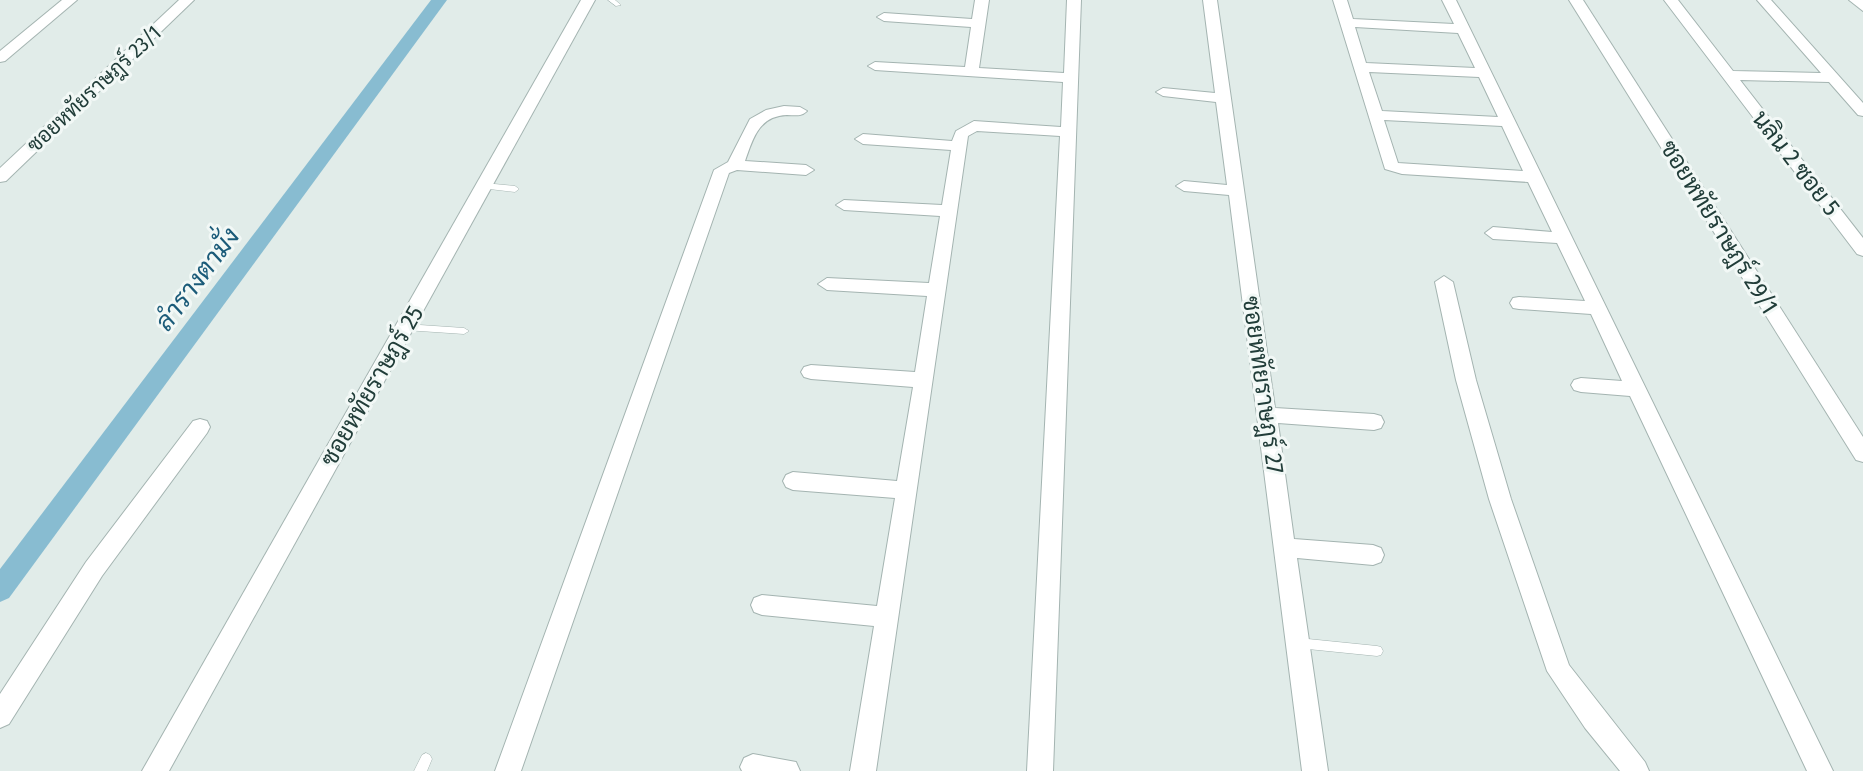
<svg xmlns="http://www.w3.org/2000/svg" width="1863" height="771" viewBox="0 0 1863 771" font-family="'Fira Sans Condensed',Sarabun,sans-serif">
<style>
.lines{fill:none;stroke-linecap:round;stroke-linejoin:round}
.canal{fill:#88bcd1;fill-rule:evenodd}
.lane-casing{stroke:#a4b4b1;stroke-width:1}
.street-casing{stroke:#a4b4b1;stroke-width:2}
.lane{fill:#fff;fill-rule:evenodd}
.street{fill:#fff;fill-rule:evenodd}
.labels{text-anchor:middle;stroke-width:6;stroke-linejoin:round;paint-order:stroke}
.far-street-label{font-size:21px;fill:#213d39;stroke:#f2f8f6}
.street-label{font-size:24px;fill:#213d39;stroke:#f2f8f6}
.water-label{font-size:26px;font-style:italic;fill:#1b5b79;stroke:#f2f8f6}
</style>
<rect width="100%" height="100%" fill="#e1ece9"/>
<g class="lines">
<polygon class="canal" points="431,0 447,0 9,598 0,602 0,569"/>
<defs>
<g id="lane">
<polygon points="608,0 615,0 621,5 616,6"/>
<polygon points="484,183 515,186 519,189 515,192 481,188 480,186"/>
<polygon points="405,324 464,328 469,331 464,334 405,330 400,327"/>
<polygon points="1298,638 1377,646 1381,647 1383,651 1381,655 1377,656 1298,648 1294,647 1292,643 1294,639"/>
<polygon points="426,753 430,755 432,759 427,771 414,771 422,755"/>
</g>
<g id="street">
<polygon points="62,0 77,0 5,61 0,62 0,51"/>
<polygon points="179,0 194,0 6,181 0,182 0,168"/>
<polygon points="581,0 595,0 169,771 142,771"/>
<polygon points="975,0 989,0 979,68 1064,73 1067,0 1081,0 1053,771 1027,771 1060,136 977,131 968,136 876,771 850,771 874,626 762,615 754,612 751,605 754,598 762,595 877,606 895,498 793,490 786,487 783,481 786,475 793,472 897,481 913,387 811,379 804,377 801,372 804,367 811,365 915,372 927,296 827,290 818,284 827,278 929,283 940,216 844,210 836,205 844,200 942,205 951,150 863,144 855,139 863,134 952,141 956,131 974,121 1061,127 1063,82 875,70 868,66 875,62 965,67 971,27 884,21 877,17 884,13 972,19"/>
<polygon points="1203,0 1217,0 1275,408 1374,414 1381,416 1384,422 1381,428 1374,430 1278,423 1294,539 1373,545 1381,548 1384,555 1381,562 1373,565 1297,558 1328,771 1302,771 1229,195 1184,191 1176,186 1184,181 1227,185 1216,102 1163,96 1156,92 1163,88 1215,93"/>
<path d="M 1333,0 L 1347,0 L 1353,19 L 1454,24 L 1442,0 L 1456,0 L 1833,771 L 1807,771 L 1630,396 L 1581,392 L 1574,390 L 1571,385 L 1574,380 L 1581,378 L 1622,381 L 1591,314 L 1519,309 L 1513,308 L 1510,303 L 1513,298 L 1519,297 L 1585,301 L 1557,243 L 1493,239 L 1485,233 L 1493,227 L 1552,232 L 1528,182 L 1402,174 L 1385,169 ZM 1355,27 L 1458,33 L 1475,68 L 1366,63 ZM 1369,72 L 1479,77 L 1498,117 L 1382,111 ZM 1384,120 L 1502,126 L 1523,171 L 1398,163 Z"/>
<polygon points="1569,0 1583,0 1863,437 1863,462 1856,460"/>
<polygon points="1664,0 1678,0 1733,71 1821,73 1757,0 1771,0 1863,103 1863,116 1858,115 1829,82 1740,80 1863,238 1863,256 1857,254"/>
<polygon points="1849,0 1863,0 1863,11"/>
<path d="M 784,106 L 800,107 L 807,111 C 801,117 795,115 787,115 C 759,116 753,138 745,161 L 806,165 L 814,170 L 806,175 L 737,170 L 729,173 L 521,771 L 495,771 L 714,170 L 728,162 L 750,119 L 766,110 Z"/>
<polygon points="1444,276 1453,282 1476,380 1511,499 1569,665 1645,762 1649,771 1620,771 1585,728 1547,671 1489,499 1456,380 1435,282"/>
<polygon points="200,419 207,421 210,427 207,433 102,576 9,724 0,728 0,694 86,562 193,421"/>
<polygon points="753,754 796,762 800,771 742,771 740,767 744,758"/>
</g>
</defs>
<use href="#lane" class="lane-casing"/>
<use href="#street" class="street-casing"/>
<use href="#lane" class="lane"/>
<use href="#street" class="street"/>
</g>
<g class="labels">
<g class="far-street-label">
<text transform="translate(94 89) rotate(-43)" y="7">ซอยหทัยราษฎร์ 23/1</text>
</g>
<g class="street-label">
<text transform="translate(1796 163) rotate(52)" y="8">นลิน 2 ซอย 5</text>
<text transform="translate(1719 227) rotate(58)" y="8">ซอยหทัยราษฎร์ 29/1</text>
<text transform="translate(1263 385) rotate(82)" y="8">ซอยหทัยราษฎร์ 27</text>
<text transform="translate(372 386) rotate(-60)" y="8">ซอยหทัยราษฎร์ 25</text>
</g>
<g class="water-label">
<text transform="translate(197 279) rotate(-53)" y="9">ลำรางตามั่ง</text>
</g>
</g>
</svg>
